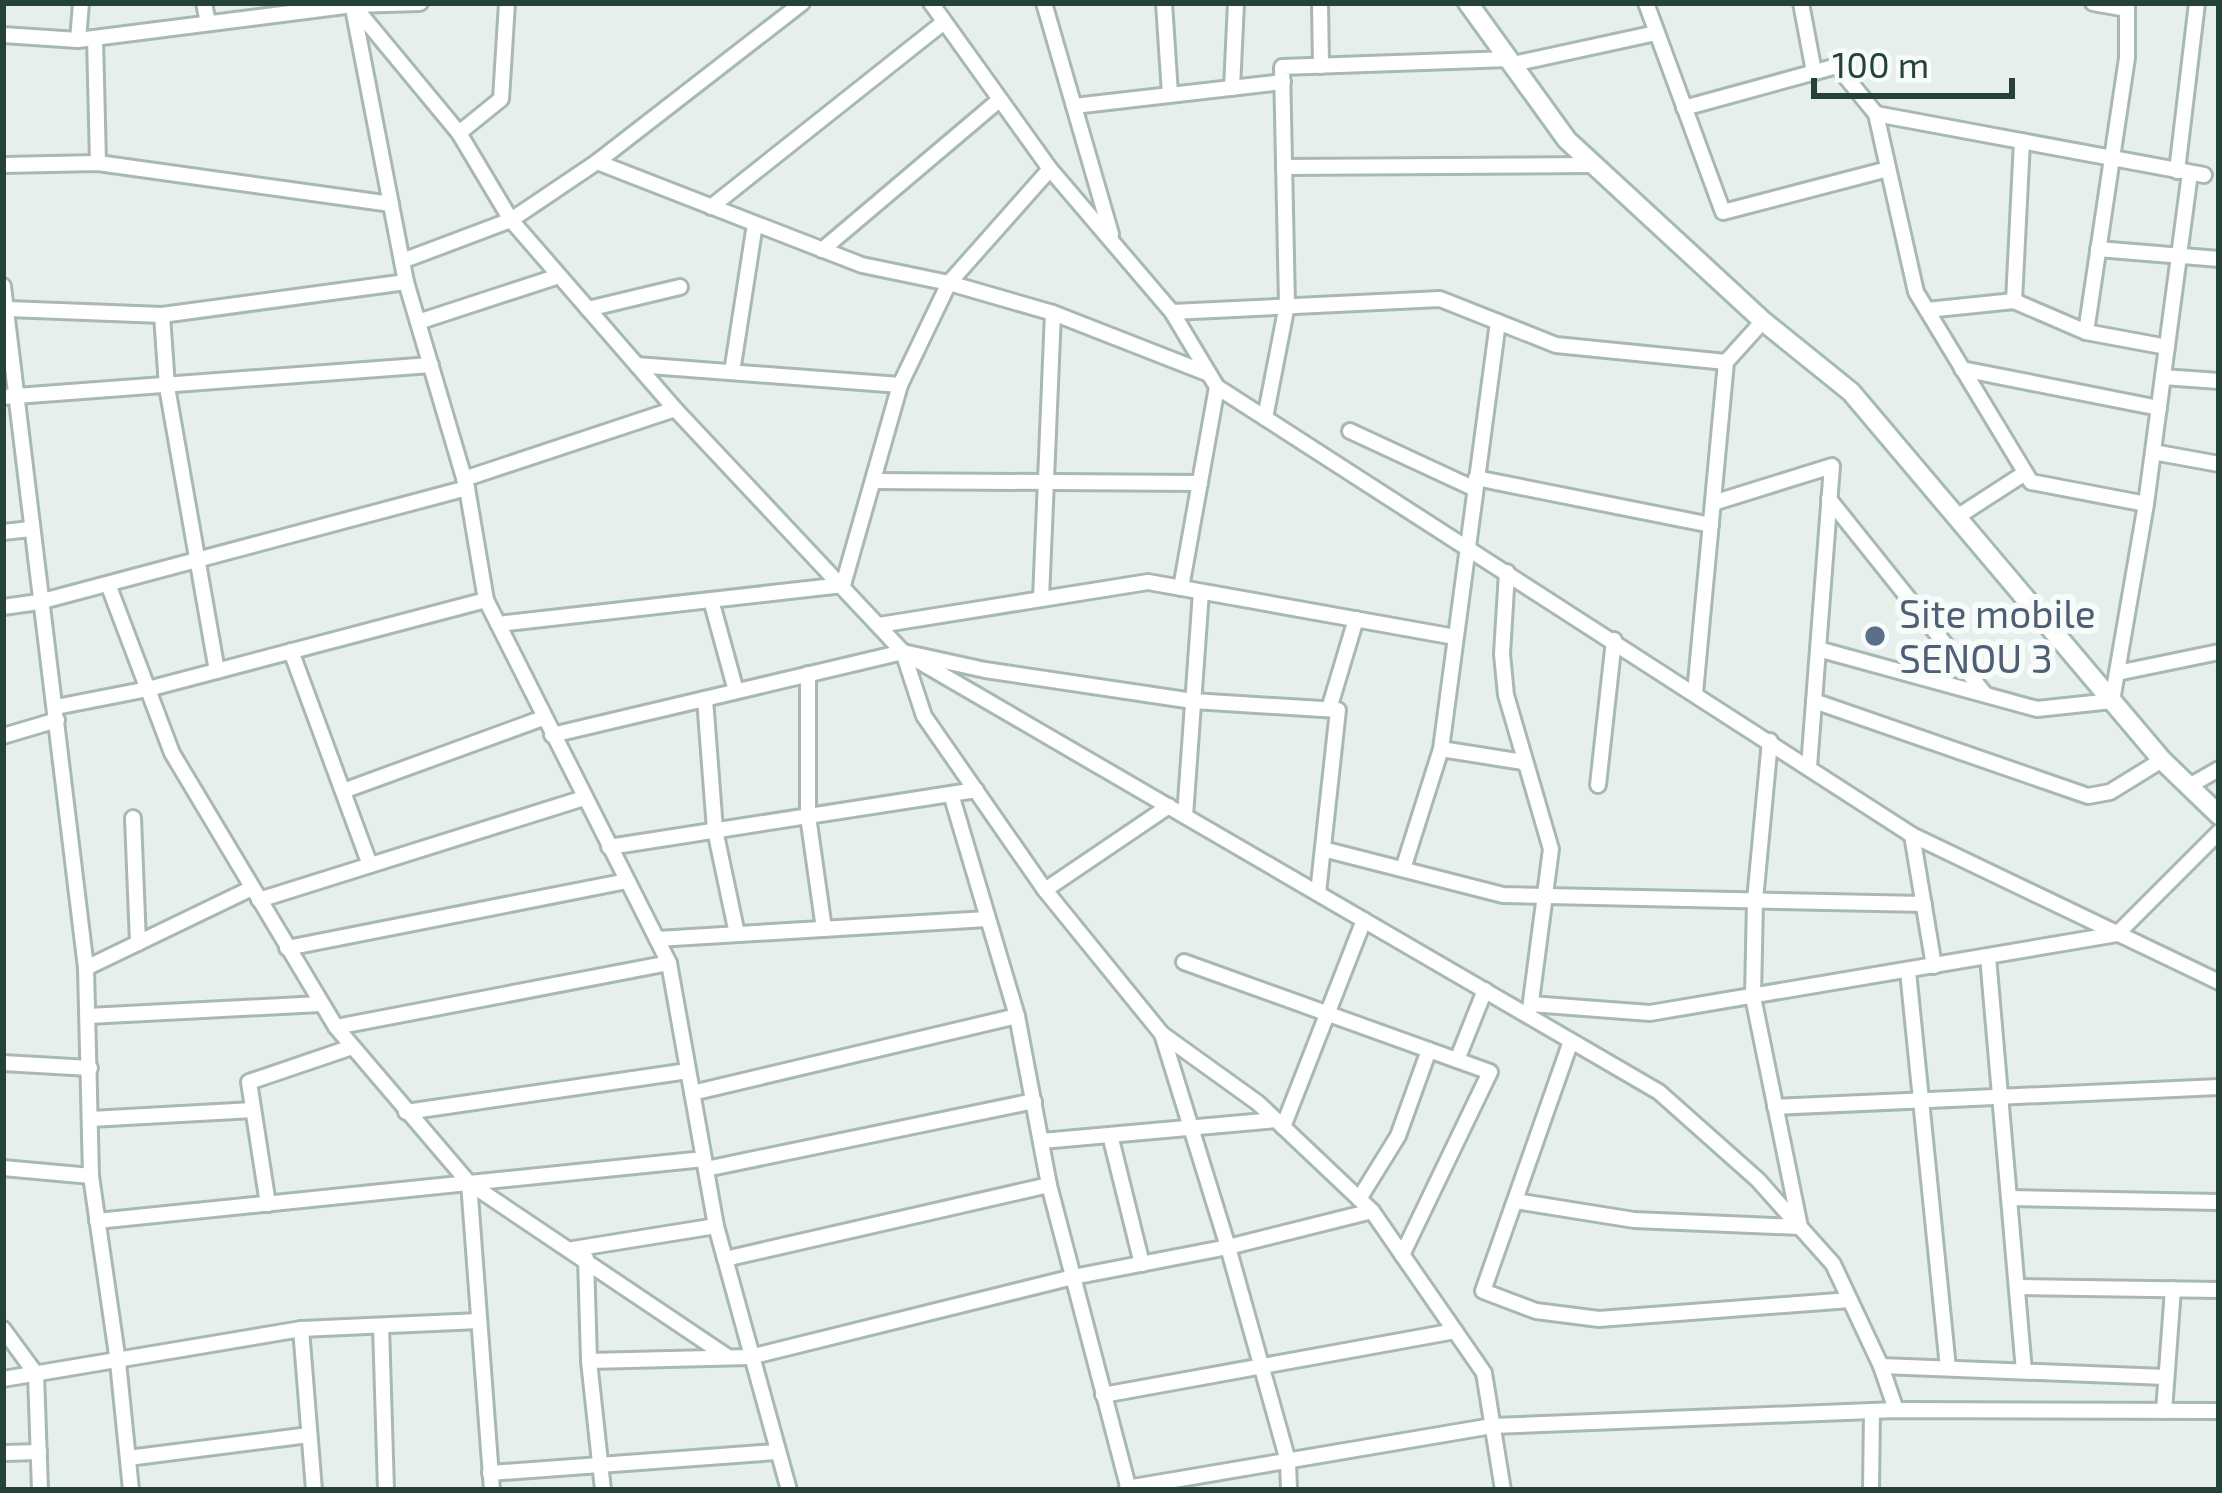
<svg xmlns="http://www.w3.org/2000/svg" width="2222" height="1493" viewBox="0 0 2222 1493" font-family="'Exo 2',sans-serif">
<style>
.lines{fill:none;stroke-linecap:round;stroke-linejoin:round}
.street-casing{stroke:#a8b8b2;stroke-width:20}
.secondary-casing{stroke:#a4bbb3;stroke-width:24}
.street{stroke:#fff;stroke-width:14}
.secondary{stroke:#fff;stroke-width:18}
.service-dot{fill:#5c6f8a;stroke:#f7fbf9;stroke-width:4.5}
.labels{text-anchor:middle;stroke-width:12;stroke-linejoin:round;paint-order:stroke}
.service-label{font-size:39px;fill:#4e5e75;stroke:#f7fbf9;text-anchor:start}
</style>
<rect width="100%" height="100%" fill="#e6efeb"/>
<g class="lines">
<defs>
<g id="street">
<polyline points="204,3 208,23"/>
<polyline points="931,3 1050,169 1172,312 1217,387 1912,835 2219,982"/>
<polyline points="1044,3 1111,234"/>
<polyline points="1164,3 1170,94"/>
<polyline points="1320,3 1321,66"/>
<polyline points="1646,3 1723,212 1888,169"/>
<polyline points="1801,3 1814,72"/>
<polyline points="2093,3 2127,9"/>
<polyline points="353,5 459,133 511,220 675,409 903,652 1659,1092 1758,1180 1833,1264 1881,1366 1896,1410"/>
<polyline points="353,8 406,282 467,488 486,600 669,963 716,1226 789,1490"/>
<polyline points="3,35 78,40 353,5 420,3"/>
<polyline points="95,38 98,163"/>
<polyline points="78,40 81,3"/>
<polyline points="1513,64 1656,33"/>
<polyline points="1232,88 1236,3"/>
<polyline points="1074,106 1283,82"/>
<polyline points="1684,108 1837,66 1876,114 1916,292 2031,482 2146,504"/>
<polyline points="1876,114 2204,175"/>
<polyline points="459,133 501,99 507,3"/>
<polyline points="597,162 862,265 949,283 1053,313 1209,374"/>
<polyline points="3,165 98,163 391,204"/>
<polyline points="1284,167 1593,165"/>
<polyline points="2177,171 2197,3"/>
<polyline points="711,207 944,22"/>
<polyline points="2098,249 2219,259"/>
<polyline points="822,250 998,101"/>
<polyline points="402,261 511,220 597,162 802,3"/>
<polyline points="3,286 86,968 91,1176 118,1362 131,1490"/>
<polyline points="2014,301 2022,141"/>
<polyline points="8,309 162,315 406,282"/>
<polyline points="588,309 680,287"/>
<polyline points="1927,310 2014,301 2086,332 2167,347"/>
<polyline points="1172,312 1440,299 1556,345 1726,362"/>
<polyline points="162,315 167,387 217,671"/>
<polyline points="418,322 559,276"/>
<polyline points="2086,332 2127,58 2127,3"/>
<polyline points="637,365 900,385"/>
<polyline points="1962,369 2159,408"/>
<polyline points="732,372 755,224"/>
<polyline points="2163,377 2219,381"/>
<polyline points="3,397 431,365"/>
<polyline points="1265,418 1287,305 1282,67 1509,59"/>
<polyline points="1350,431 1475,489"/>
<polyline points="2153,452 2219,464"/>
<polyline points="1476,478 1711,525"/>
<polyline points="464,479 675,409"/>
<polyline points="873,481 1200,483"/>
<polyline points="1829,499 1985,694"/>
<polyline points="1713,503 1832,466 1809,767"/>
<polyline points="1957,517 2025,473"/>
<polyline points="3,532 31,529"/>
<polyline points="1507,572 1502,654 1506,695 1551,849 1530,1009"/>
<polyline points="108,584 172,753 336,1027 469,1183 728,1357"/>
<polyline points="1181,588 1217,387"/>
<polyline points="1041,599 1053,313"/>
<polyline points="711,600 736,691"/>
<polyline points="3,607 39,602 467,488"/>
<polyline points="498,624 843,585 900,385 949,283 1050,169"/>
<polyline points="879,625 1148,582 1455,637"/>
<polyline points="1818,649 2037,709 2112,701 2146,504 2190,173"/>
<polyline points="291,651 370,865"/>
<polyline points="903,652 924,716 1045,890 1162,1034 1258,1103 1372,1211 1484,1373 1503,1490"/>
<polyline points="2117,673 2219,652"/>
<polyline points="808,674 808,816 824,929"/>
<polyline points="1695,693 1726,362 1763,321"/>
<polyline points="705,699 715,830 737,934"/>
<polyline points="1814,701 2088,796 2110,792 2162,760"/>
<polyline points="56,707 148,689 486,600"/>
<polyline points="1329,709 1356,619"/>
<polyline points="552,735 903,652 985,670 1193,701 1338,710 1318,893"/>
<polyline points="3,736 57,720"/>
<polyline points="1441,749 1523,762"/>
<polyline points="1598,785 1614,640"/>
<polyline points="2189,786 2219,769"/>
<polyline points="343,791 543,718"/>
<polyline points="951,794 1017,1016 1049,1185 1129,1490"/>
<polyline points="1185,816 1201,592"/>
<polyline points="133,818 138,943"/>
<polyline points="1912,835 1934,966"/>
<polyline points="609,847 976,790"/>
<polyline points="1323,849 1503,895 1924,904"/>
<polyline points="1403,869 1441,749 1498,322"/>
<polyline points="1045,890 1169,806"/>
<polyline points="259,900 584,798"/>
<polyline points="657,939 987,919"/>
<polyline points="287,948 627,881"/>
<polyline points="1988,957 2024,1371"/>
<polyline points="1184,962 1490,1072 1402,1255"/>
<polyline points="86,968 252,888"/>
<polyline points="1908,971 1948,1368"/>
<polyline points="1531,1004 1650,1013 2117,934 2219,832"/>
<polyline points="88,1016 320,1004"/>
<polyline points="336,1027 669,963"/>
<polyline points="1162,1034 1228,1247 1288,1461 1289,1490"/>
<polyline points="1571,1041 1483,1291 1536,1311 1599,1319 1850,1300"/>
<polyline points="1457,1060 1485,990"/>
<polyline points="3,1063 90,1068"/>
<polyline points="692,1093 1017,1016"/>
<polyline points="1775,1107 2219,1087"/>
<polyline points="406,1112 688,1071"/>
<polyline points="91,1119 253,1110"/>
<polyline points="1283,1127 1364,920"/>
<polyline points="1110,1135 1142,1264"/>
<polyline points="1042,1141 1276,1120"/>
<polyline points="3,1168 91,1176"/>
<polyline points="706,1169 1034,1101"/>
<polyline points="469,1183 492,1490"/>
<polyline points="2010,1198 2219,1202"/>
<polyline points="1359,1199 1398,1136 1429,1050"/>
<polyline points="1515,1201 1634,1220 1800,1227 1753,997 1755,900 1770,741"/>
<polyline points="268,1204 249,1082 352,1047"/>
<polyline points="97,1221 704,1159"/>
<polyline points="573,1249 716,1226"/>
<polyline points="586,1258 589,1361 603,1490"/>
<polyline points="725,1259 1049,1185"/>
<polyline points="2018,1287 2219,1290"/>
<polyline points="381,1326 386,1490"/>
<polyline points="3,1329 36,1374 40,1490"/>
<polyline points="301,1329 314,1490"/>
<polyline points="589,1361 750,1357 1073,1277 1228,1247 1372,1211"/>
<polyline points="1881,1366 2166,1377"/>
<polyline points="3,1379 301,1329 479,1321"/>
<polyline points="1103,1395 1455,1331"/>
<polyline points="2164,1411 2173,1289"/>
<polyline points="3,1453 39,1452"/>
<polyline points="128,1458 309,1435"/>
<polyline points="490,1473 776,1452"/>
<polyline points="1127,1488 1492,1426 1896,1410 2219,1411"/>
<polyline points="1871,1490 1872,1411"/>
</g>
<polyline id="secondary" points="1468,3 1567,140 1763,321 1851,392 2162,760 2219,815"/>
</defs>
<use href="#street" class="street-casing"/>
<use href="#secondary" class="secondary-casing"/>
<use href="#street" class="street"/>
<use href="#secondary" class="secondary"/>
</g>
<circle class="service-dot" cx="1875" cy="636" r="12"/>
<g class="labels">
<g class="service-label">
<text x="1899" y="628">Site mobile<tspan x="1899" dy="45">SENOU 3</tspan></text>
</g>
</g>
<rect width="2222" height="1493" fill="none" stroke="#24423a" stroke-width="12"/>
<path d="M1814 78v18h198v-18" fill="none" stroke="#24423a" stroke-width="6"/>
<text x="1832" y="78" font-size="36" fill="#24423a" stroke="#f7fbf9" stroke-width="9" paint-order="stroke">100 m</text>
</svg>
